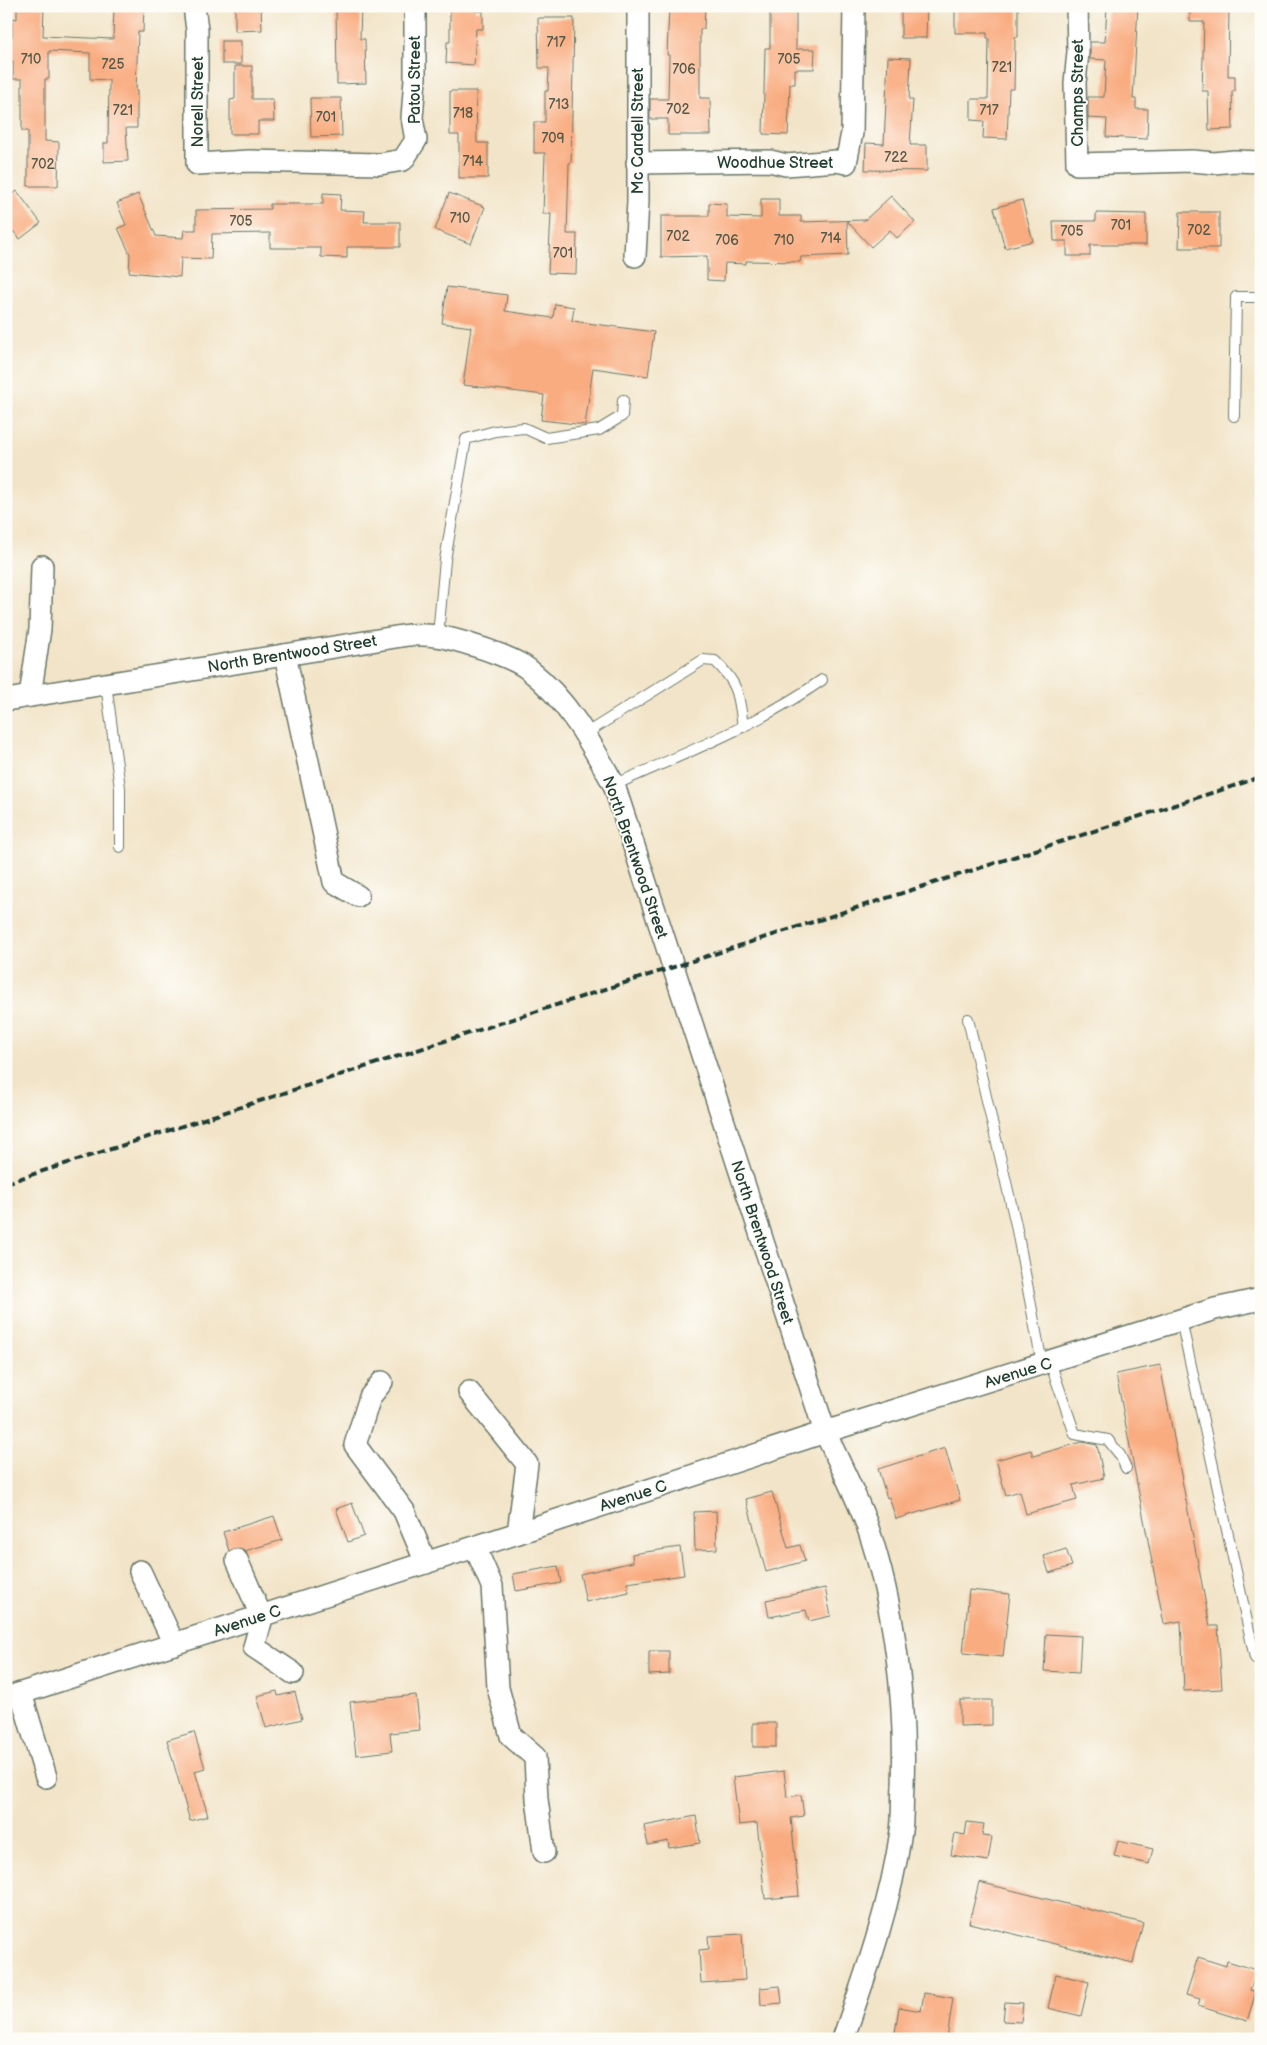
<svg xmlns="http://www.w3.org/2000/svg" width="1267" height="2045" viewBox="0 0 1267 2045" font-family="'Balsamiq Sans',sans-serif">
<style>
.building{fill:#f9ac80}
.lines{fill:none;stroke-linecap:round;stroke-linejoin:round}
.lane-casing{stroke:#697768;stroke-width:12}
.street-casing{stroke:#697768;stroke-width:24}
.lane{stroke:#fff;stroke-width:10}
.street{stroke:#fff;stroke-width:21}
.rail{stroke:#1f3d34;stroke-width:4;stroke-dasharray:8 4;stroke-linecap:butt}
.labels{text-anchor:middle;stroke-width:4;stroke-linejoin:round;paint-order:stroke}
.number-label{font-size:14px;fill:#565947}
.street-label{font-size:16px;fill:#1f3d34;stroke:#fdfcf7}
</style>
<rect width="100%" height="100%" fill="#fdfcf7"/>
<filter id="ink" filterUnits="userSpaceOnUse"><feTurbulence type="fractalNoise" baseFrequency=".02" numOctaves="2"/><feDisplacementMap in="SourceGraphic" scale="10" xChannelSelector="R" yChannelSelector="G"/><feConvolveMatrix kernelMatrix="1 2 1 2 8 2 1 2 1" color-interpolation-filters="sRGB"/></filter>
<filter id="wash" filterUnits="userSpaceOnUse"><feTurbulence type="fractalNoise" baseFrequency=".0096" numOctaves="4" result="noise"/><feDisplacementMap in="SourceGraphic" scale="20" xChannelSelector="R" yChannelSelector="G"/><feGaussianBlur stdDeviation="1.12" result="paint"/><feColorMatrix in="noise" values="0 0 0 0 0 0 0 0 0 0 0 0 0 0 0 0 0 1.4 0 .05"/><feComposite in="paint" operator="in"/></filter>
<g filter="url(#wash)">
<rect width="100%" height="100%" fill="#f2e4c8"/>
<g id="blocks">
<g class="building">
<polygon points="17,6 44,6 43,36 113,39 114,6 144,6 143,32 138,32 136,91 137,91 137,128 126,128 128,161 104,162 104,143 108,143 109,80 90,79 90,53 49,51 49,79 45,79 45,141 59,142 58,186 28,186 28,131 22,131 22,79 13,79 13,61 6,61 6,36 12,36 12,18 17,19"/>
<polygon points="235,6 261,6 262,30 235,31"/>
<polygon points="336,6 361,6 360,39 365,39 366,83 337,84"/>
<polygon points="450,6 475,6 475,11 483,11 483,29 476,29 474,65 446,63 447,42 450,42"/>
<polygon points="669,6 705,6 704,29 700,29 700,98 710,98 711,135 668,135 668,119 650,119 650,99 668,99 669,55 667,55"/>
<polygon points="770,6 796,6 796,49 815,49 814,69 795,69 795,84 790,84 788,135 763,134 765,48 770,48"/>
<polygon points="901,6 927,6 926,38 901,38"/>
<polygon points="955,6 1018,6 1018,37 1015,37 1014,89 1009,89 1007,139 983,138 984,121 971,120 971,99 988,99 989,38 987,38 987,33 955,33"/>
<polygon points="1107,6 1138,6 1133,99 1136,99 1136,109 1148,109 1147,139 1106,137 1107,119 1088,118 1088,97 1104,97 1106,60 1090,59 1090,42 1105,42"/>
<polygon points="1190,6 1229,6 1228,76 1235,76 1235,91 1232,91 1233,129 1209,130 1208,91 1202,91 1204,22 1190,22"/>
<polygon points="538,18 574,18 571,163 569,163 567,234 577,234 576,274 548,273 551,214 543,214 545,153 534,153 534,122 545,122 545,91 548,91 549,68 539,68"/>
<rect x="222" y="41" width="19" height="23"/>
<polygon points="888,57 911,58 909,100 913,100 910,145 927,145 927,171 865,170 866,143 884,144"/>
<polygon points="235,66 252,66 252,99 273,99 274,121 258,121 258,134 230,134 230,100 235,99"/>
<polygon points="450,91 476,91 477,143 488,143 488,178 459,178 459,135 450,135"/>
<polygon points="310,98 341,98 342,136 311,137"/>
<polygon points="17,191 41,223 20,239 13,231 6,236 6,199"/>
<polygon points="323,193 341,194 340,210 365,211 364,222 400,222 400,247 347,247 347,258 321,257 321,248 270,248 270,233 212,234 211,259 181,258 180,277 129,272 130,254 118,228 126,225 117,203 138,194 156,236 183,238 184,230 196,230 196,210 270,209 270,204 323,204"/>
<polygon points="449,193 485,207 471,244 435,230"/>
<polygon points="891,196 915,222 897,238 890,230 871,247 847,221 848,255 801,257 800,262 746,261 746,264 725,263 724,281 707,280 707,256 661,257 661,216 709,216 709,203 727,204 727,217 761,218 761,199 779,199 779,216 801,216 801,222 865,220"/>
<polygon points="1022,200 1033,241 1005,248 994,208"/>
<polygon points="1180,212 1219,212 1219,248 1179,248"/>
<polygon points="1096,213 1146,214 1146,245 1090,245 1090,256 1067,256 1067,241 1054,241 1053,221 1096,221"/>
<polygon points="447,287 507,295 505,311 553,318 555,304 574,307 572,321 654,332 648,376 593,368 585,425 541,420 544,395 463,385 471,327 442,323"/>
<polygon points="1160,1365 1210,1626 1218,1626 1222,1689 1184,1691 1181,1621 1164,1624 1116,1374"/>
<polygon points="1082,1442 1097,1445 1104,1478 1073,1485 1077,1500 1026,1514 1020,1491 1006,1495 996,1460 1031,1450 1033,1456"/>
<polygon points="945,1448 960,1500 896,1519 889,1497 887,1498 878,1469"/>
<polygon points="772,1492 788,1548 800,1545 805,1561 766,1572 746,1499"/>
<polygon points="352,1503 364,1536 348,1542 336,1509"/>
<polygon points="716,1511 717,1549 695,1550 694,1512"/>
<polygon points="274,1516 282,1540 245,1551 238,1548 229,1551 223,1532"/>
<polygon points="680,1547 684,1575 627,1583 629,1592 586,1602 580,1574 633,1562 632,1554"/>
<polygon points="1066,1549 1072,1566 1049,1573 1044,1556"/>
<polygon points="558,1566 561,1583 516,1591 513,1574"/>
<polygon points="825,1588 831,1616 809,1621 806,1610 769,1617 766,1600"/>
<polygon points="969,1590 1010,1594 1003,1657 963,1653"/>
<polygon points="1046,1634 1081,1636 1079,1673 1044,1671"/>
<polygon points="649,1651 669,1651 669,1674 649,1675"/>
<polygon points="277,1691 278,1696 295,1692 302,1719 266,1728 257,1696"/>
<polygon points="416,1695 420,1730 390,1733 392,1751 356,1755 350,1702"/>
<polygon points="960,1700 992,1700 992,1725 960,1726"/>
<rect x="753" y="1723" width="23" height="24"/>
<polygon points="194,1732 205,1768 195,1771 208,1816 190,1821 167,1740"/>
<polygon points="784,1771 787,1797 801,1795 804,1816 791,1818 799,1896 765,1899 757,1823 739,1825 733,1777"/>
<polygon points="696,1816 700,1843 669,1848 668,1841 648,1845 644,1826"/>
<polygon points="967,1822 984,1824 982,1836 992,1837 988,1861 951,1855 955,1833 965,1835"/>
<polygon points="1118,1841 1153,1849 1149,1864 1114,1856"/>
<polygon points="979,1882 1143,1923 1133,1963 969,1923"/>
<polygon points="742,1934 745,1980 701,1983 699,1950 709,1949 708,1936"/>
<polygon points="1198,1957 1226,1966 1227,1961 1257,1970 1250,1990 1256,1992 1247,2021 1198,2006 1200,1999 1186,1995"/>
<polygon points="1056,1974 1089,1982 1081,2016 1048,2008"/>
<polygon points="780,1986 782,2003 761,2005 760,1988"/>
<polygon points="924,1993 953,1998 947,2039 894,2039 899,2007 921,2011"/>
<polygon points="1005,2002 1023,2003 1021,2022 1003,2021"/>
</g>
</g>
</g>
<g filter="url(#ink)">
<use href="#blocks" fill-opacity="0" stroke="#697768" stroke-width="1"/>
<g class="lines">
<defs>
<g id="lane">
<polyline points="1234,416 1236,297 1261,297"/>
<polyline points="438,635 445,560 466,439 495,431 524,428 546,438 599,430 622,416 623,400"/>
<polyline points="106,684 120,788 120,847"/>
<path d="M 585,734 L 703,660 L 715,661 C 739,684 739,695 743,727"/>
<path d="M 614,785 C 685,753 758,725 822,680"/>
<polyline points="968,1019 1016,1225 1042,1364"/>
<polyline points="1181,1320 1255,1658"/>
<polyline points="1050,1362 1075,1434 1108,1440 1120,1455 1126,1468"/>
</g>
<g id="street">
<polyline points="194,6 197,30 197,164 249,161 380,164 403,160 416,140 412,118 415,79 415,6"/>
<polyline points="1077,6 1078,52 1075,83 1077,164 1192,161 1214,163 1234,161 1261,162"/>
<polyline points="637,163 770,161 786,165 836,161 846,163 852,133 854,6"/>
<polyline points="635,256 638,201 638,6"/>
<polyline points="285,655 334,882 358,896"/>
<polyline points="30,696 40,629 42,566"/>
<path d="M 6,700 L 408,635 C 434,634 447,637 472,645 C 486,649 517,660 528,669 C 567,699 591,743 614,785 L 825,1432 C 839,1462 855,1493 867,1525 C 895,1606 906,1701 903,1786 C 902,1801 903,1817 901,1831 C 891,1903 867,1971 843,2039"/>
<polyline points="382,1382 370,1397 355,1445 404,1511 426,1563"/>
<polyline points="469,1392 527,1464 518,1533"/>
<polyline points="475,1547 492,1586 498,1688 511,1736 535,1757 537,1799 544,1852"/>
<polyline points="237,1560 262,1618 254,1647 293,1673"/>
<polyline points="140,1571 174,1644"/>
<polyline points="21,1693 46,1777"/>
<polyline points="6,1698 518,1533 825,1432 1215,1309 1261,1299"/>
</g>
</defs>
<use href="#lane" class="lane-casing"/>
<use href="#street" class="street-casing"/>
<use href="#lane" class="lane"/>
<use href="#street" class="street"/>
<polyline class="rail" points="6,1183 1261,777"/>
</g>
</g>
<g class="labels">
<g class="number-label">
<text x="556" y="47">717</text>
<text x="31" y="64">710</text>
<text x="789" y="64">705</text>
<text x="113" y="69">725</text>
<text x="1002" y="72">721</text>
<text x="684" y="74">706</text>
<text x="559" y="109">713</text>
<text x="678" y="114">702</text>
<text x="123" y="115">721</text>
<text x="989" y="115">717</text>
<text x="463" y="118">718</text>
<text x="326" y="122">701</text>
<text x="553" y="143">709</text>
<text x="896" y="162">722</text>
<text x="473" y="166">714</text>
<text x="43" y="169">702</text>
<text x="460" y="223">710</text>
<text x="241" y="226">705</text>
<text x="1121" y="230">701</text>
<text x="1199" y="235">702</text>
<text x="1072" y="236">705</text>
<text x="678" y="241">702</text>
<text x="831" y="243">714</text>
<text x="727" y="245">706</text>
<text x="784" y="245">710</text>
<text x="563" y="258">701</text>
</g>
<g class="street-label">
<text transform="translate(414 80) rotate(-90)" y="6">Patou Street</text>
<text transform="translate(1077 93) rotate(-90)" y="6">Champs Street</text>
<text transform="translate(197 102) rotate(-90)" y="6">Norell Street</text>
<text transform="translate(637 131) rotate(-90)" y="6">Mc Cardell Street</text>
<text x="775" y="168">Woodhue Street</text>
<text transform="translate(292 653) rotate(-9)" y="6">North Brentwood Street</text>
<text transform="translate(636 857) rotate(71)" y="6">North Brentwood Street</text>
<text transform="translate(763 1242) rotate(72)" y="6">North Brentwood Street</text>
<text transform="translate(1018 1372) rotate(-17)" y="6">Avenue C</text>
<text transform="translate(633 1495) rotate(-18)" y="6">Avenue C</text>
<text transform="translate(247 1620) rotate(-18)" y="6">Avenue C</text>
</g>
</g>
<rect width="1267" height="2045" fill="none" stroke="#fdfcf7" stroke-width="25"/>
</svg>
